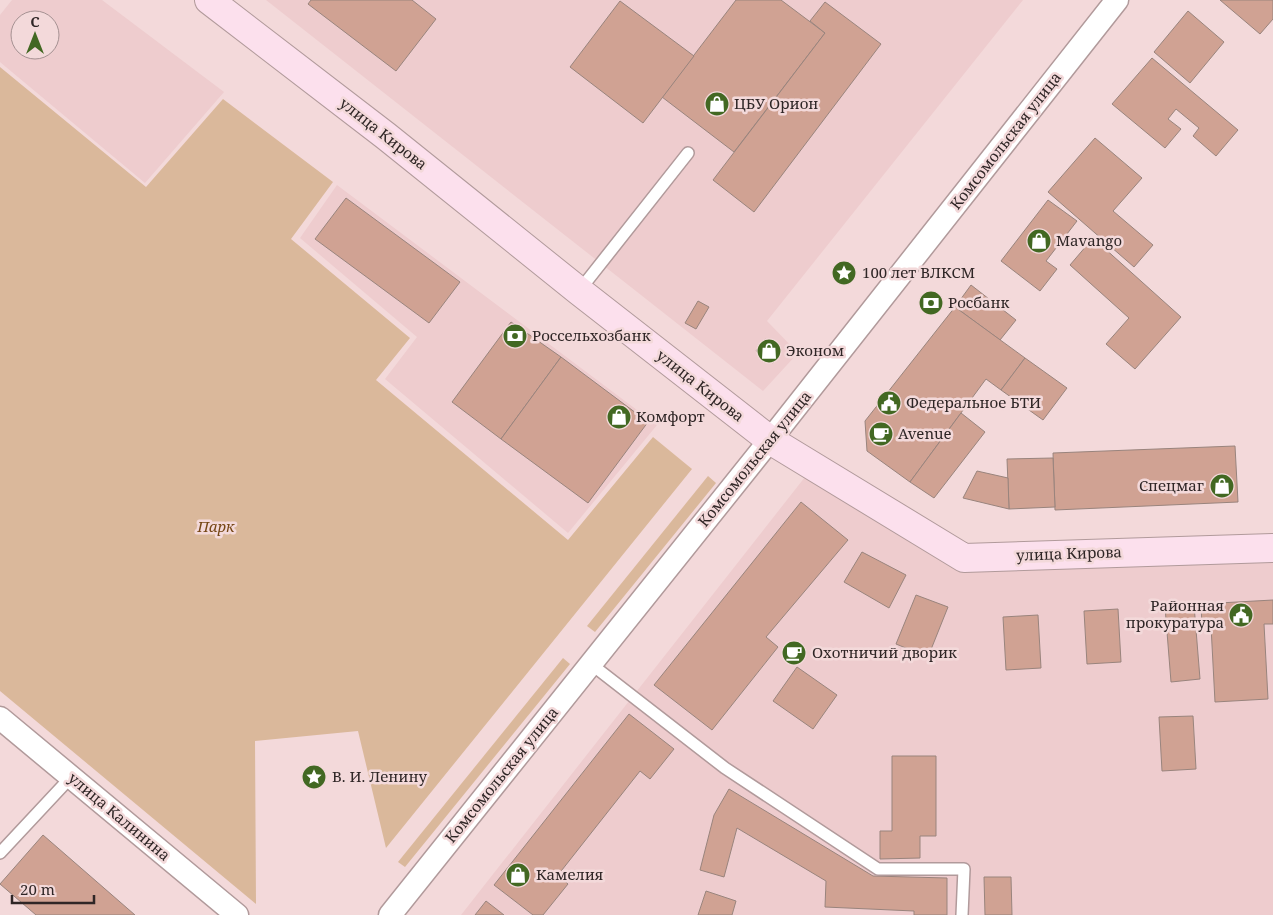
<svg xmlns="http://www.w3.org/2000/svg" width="1273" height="915" viewBox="0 0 1273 915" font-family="'Noto Serif',serif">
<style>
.built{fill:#eeccce;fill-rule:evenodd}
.green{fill:#dab89b}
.building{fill:#d0a293;stroke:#99847d}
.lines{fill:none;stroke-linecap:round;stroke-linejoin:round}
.lane-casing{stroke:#b19a9b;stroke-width:14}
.street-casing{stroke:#b19a9b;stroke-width:25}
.secondary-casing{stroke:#b19a9b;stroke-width:30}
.lane{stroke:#fff;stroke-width:11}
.street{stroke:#fff;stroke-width:22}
.secondary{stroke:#fce0ed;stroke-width:28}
.labels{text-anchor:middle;stroke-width:5;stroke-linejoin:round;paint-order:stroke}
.poi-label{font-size:15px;fill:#2f2626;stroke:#f3d9da;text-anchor:start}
.street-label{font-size:15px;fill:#2f2626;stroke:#f3d9da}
.park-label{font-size:15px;font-style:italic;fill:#764716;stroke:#f3d9da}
</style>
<rect width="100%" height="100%" fill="#f3d9da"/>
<g class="built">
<path d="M 12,0 L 102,0 L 224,92 L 145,183 L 0,62 L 0,15 ZM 20,20 L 50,20 L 50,50 L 20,50 Z"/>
<polygon points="266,0 1023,0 767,321 798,353 763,391"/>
<polygon points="337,185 657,425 568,533 385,379 417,337 300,238"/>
<polygon points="805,477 965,570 1273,560 1273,915 461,915"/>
</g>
<g class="green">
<polygon points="0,67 146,187 223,99 333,182 291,239 410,338 376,380 568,540 653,437 692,469 386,848 358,731 255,741 256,904 0,691"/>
<polygon points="708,476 716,483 595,632 587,626"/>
<polygon points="563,658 570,664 405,867 398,862"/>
</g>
<g class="building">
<polygon points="311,0 412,0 436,19 396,71 308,4"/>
<polygon points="736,0 781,0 825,33 734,152 662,97"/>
<polygon points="1220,0 1273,0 1273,19 1260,34"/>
<polygon points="620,1 694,56 643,123 570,67"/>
<polygon points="825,2 881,44 754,212 713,180 825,33 810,21"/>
<polygon points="1188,11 1224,42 1190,83 1154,52"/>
<polygon points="1152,58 1238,130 1216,156 1193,136 1199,128 1176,109 1168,119 1181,129 1165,148 1112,104"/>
<polygon points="1095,138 1142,178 1113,211 1153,245 1134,267 1048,192"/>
<polygon points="346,198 460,282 429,323 315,239"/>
<polygon points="1048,200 1077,221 1046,261 1057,269 1040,291 1001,261"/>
<polygon points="1093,238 1181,317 1135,369 1106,344 1129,318 1070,265"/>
<polygon points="971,285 1016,320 1000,340 955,307"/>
<polygon points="698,301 709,307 696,329 685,323"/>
<polygon points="955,307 1025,358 1001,390 986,379 910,482 867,451 865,421"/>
<polygon points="511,322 561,357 501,439 452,402"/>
<polygon points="765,339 781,350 773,363 756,351"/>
<polygon points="561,357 648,422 588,503 501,439"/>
<polygon points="1025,358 1067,388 1043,420 1001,390"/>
<polygon points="961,413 985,432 934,498 910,482"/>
<polygon points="1235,446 1238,502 1055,510 1053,453"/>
<polygon points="1053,458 1055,507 1009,509 1007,459"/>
<polygon points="977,471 1008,478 1009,509 963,498"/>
<polygon points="801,502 848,540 766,637 778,647 712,730 654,685"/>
<polygon points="862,552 906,575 889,608 844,582"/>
<polygon points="916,595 948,607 928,657 896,644"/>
<polygon points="1273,600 1273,624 1264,624 1268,699 1215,702 1211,626 1202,627 1201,604"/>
<polygon points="1194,605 1200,679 1171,682 1165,607"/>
<polygon points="1118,609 1121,662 1087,664 1084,611"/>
<polygon points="1038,615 1041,668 1006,670 1003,617"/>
<polygon points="797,667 837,695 813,729 773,701"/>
<polygon points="629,714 674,749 650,779 640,771 558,875 568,884 543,915 533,915 494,885"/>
<polygon points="1193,716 1196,769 1162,771 1159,717"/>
<polygon points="892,756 936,756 936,836 920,836 920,858 880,859 880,831 892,831"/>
<polygon points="729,789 873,876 947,878 947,915 914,915 914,911 825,907 826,881 737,828 724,877 700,870 714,815"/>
<polygon points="43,835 135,915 36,915 0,884"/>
<polygon points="984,877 1011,877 1012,915 985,915"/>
<polygon points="706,891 736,901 732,915 698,915"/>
<polygon points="486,901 504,915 475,915"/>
</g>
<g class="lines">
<defs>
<g id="lane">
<polyline points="579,291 688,153"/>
<polyline points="591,664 725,768 878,869 964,869 962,915"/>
<polyline points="0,853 71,777"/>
</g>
<g id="street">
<polyline points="0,718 237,915"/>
<polyline points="390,915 770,440 1117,0"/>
</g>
<polyline id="secondary" points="209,0 386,136 579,291 770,440 964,558 1273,548"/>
</defs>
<use href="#lane" class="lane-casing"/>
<use href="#street" class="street-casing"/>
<use href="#secondary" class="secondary-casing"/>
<use href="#lane" class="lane"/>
<use href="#street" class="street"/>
<use href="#secondary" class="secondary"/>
</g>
<defs>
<symbol id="shop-disc" viewBox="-11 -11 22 22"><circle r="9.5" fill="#426822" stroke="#f3d9da"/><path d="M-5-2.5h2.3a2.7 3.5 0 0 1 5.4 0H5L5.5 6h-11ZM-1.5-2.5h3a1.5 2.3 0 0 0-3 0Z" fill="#fff"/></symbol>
<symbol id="sight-disc" viewBox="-11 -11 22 22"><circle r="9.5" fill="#426822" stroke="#f3d9da"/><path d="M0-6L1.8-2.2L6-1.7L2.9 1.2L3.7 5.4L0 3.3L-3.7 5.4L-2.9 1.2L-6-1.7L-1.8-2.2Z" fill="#fff"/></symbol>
<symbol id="bank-disc" viewBox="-11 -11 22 22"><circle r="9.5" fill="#426822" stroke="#f3d9da"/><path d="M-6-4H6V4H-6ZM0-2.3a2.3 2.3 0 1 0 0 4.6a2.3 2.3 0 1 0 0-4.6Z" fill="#fff"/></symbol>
<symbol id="civic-disc" viewBox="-11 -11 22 22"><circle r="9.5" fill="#426822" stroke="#f3d9da"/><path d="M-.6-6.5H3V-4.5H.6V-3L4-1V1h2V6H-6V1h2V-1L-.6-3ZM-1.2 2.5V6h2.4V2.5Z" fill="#fff"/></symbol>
<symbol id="cafe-disc" viewBox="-11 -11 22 22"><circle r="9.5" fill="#426822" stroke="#f3d9da"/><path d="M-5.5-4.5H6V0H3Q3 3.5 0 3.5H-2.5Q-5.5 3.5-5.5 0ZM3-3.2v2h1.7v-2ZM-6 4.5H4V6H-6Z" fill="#fff"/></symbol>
</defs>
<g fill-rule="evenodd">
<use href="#shop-disc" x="703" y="90" width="28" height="28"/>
<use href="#shop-disc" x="1025" y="227" width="28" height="28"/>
<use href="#sight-disc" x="830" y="259" width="28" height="28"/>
<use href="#bank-disc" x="917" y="289" width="28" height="28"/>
<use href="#bank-disc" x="501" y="322" width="28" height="28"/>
<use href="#shop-disc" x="755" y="337" width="28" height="28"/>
<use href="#civic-disc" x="875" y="389" width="28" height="28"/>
<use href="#shop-disc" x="605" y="403" width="28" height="28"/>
<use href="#cafe-disc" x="867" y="420" width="28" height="28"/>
<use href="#shop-disc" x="1208" y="472" width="28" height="28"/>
<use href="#civic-disc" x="1227" y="601" width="28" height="28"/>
<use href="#cafe-disc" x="780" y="639" width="28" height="28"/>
<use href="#sight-disc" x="300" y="763" width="28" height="28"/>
<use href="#shop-disc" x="504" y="861" width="28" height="28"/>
</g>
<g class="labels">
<g class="poi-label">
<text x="734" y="109">ЦБУ Орион</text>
<text x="1056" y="246">Mavango</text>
<text x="862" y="278">100 лет ВЛКСМ</text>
<text x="948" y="308">Росбанк</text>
<text x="532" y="341">Россельхозбанк</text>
<text x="786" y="356">Эконом</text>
<text x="906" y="408">Федеральное БТИ</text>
<text x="636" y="422">Комфорт</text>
<text x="898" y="439">Avenue</text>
<text x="1204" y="491" text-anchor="end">Спецмаг</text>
<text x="1224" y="611" text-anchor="end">Районная<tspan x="1224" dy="17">прокуратура</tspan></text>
<text x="812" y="658">Охотничий дворик</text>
<text x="332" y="782">В. И. Ленину</text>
<text x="536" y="880">Камелия</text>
</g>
<g class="street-label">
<text transform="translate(383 134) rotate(38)" y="5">улица Кирова</text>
<text transform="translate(1006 141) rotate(-52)" y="5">Комсомольская улица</text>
<text transform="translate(700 386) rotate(38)" y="5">улица Кирова</text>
<text transform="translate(755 459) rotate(-51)" y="5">Комсомольская улица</text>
<text transform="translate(1069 554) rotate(-2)" y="5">улица Кирова</text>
<text transform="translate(502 775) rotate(-51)" y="5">Комсомольская улица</text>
<text transform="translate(119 817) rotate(40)" y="5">улица Калинина</text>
</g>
<g class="park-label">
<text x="216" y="532">Парк</text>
</g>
</g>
<g transform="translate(35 35)"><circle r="24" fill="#f3d9da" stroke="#a59192"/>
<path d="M0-4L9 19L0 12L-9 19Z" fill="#426822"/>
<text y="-8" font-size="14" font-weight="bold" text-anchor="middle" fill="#2f2626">С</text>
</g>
<path d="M12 895v8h82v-8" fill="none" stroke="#2f2626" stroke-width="2.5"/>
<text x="20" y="895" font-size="15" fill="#2f2626" stroke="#f3d9da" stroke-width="4" paint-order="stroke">20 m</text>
</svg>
